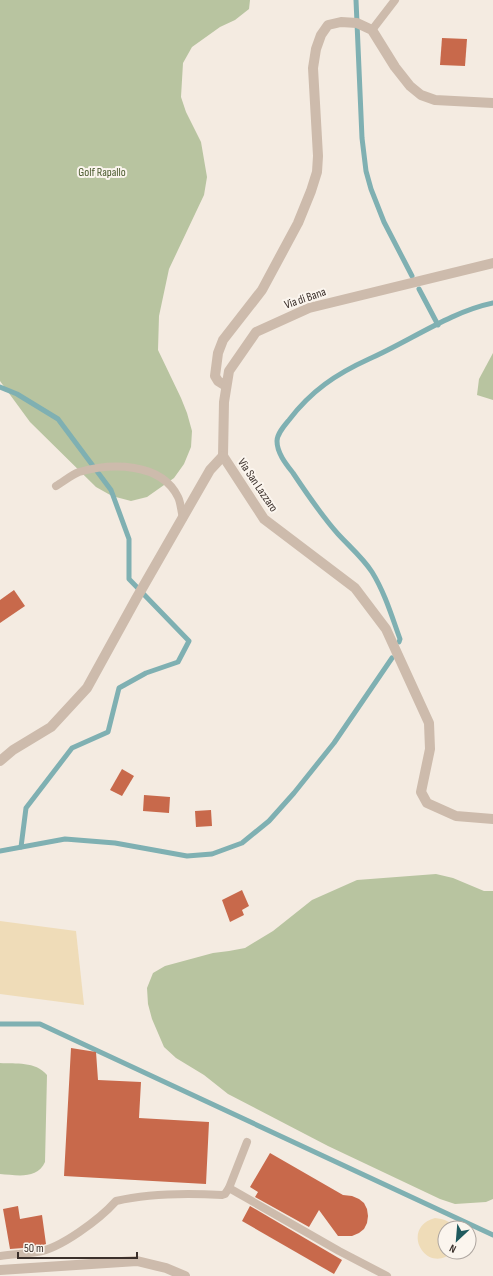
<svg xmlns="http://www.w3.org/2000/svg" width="493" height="1276" viewBox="0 0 493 1276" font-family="'Sofia Sans Condensed',sans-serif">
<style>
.green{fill:#b8c4a0}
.sand{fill:#efdcb8}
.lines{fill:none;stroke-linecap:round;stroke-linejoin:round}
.stream{stroke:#7fb0b2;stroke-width:5}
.building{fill:#c8694b}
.lane{stroke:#cdbbac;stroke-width:8}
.street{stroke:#cdbbac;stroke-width:10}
.labels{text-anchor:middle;stroke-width:4;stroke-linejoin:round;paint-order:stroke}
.park-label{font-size:12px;fill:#4a5a2e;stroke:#fbf5ee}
.street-label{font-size:12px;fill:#3b302b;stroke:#fbf5ee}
</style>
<rect width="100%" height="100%" fill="#f4ebe1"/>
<g class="green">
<polygon points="0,0 250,0 249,9 235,20 220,27 192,47 183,63 181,97 186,112 201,142 207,177 204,195 169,269 159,316 158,350 181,398 187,413 192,431 191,447 184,464 174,478 147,497 131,501 112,496 96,487 30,422 0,381"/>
<polygon points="493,353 493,400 477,395 479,379"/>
<polygon points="436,874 453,878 484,891 493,891 493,1199 486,1202 455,1204 440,1199 328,1146 228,1094 204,1075 176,1058 164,1047 152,1019 148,1004 147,988 153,973 165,966 213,953 229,951 245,948 273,931 312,900 357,880"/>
<path d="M 0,1063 C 16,1064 35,1061 47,1075 L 45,1162 C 37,1180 16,1175 0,1174 Z"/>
</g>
<g class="sand">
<polygon points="0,921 76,931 84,1005 0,994"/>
<path d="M 435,1218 C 444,1219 450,1221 455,1228 L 445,1228 L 445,1252 L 453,1252 C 426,1276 399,1228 435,1218 Z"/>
</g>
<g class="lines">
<g class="stream">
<polyline points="356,0 362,138 366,171 371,189 384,222 412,276"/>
<polyline points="419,289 438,325"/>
<polyline points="0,387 17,394 58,419 111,490 129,539 129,579 189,641 178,662 146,673 119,688 108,732 72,748 26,808 21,847"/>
<path d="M 399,642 L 400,639 C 392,617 385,593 372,572 C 363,558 349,546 338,534 C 321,515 307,494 293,473 C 286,464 277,453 277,441 C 277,434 284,426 289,420 C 311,391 336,374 369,359 C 410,341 450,312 493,303"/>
<polyline points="0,851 65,839 115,843 187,856 212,854 242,843 269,821 294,793 334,743 392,658"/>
<polyline points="0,1024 40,1024 493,1235"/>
</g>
</g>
<g class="building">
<polygon points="442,38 467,39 465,66 440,65"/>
<polygon points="14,590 25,606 0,623 0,600"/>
<polygon points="122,769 134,776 122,796 110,790"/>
<polygon points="144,795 170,797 169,813 143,811"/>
<polygon points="211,810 212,826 196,827 195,811"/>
<polygon points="242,890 249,906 242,910 244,915 230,922 222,900"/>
<polygon points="71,1048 96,1052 98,1080 141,1082 139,1118 209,1122 206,1184 64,1176"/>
<polygon points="270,1153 343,1195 352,1196 359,1199 364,1203 367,1209 368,1216 367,1223 364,1229 359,1233 352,1236 338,1236 319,1210 309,1227 255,1197 258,1192 250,1187"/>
<polygon points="18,1206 20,1219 42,1215 46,1244 36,1247 10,1249 3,1209"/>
<polygon points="250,1206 342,1260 334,1274 242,1221"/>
</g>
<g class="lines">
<g class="lane">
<polyline points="372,30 395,0"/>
<path d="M 56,486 C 63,482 71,475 79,472 C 111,463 161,462 178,497 C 181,503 181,511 183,518"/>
<polyline points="229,1188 339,1251 387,1276"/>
<path d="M 0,1256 C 12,1254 25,1254 37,1252 C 60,1249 100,1219 116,1201 C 150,1193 187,1193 222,1195 L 225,1194 L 229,1188 L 247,1142"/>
</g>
<g class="street">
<polyline points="226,386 218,381 215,376 218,353 223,340 262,290 298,223 311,191 317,172 318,156 313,68 316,49 321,35 328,25 341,22 357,23 372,30 395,67 410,86 421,95 435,100 493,103"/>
<polyline points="223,456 264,519 355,588 386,629 429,723 430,749 421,792 427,803 456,816 493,819"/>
<polyline points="223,456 224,402 229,371 256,332 309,308 493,263"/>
<polyline points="0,761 13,750 51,727 87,688 136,599 210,470 223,456"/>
<polyline points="0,1270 137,1261 166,1268 185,1276"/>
</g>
</g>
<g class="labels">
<g class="park-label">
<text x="102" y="176">Golf Rapallo</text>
</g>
<g class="street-label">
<text transform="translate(305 298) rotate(-19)" y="4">Via di Bana</text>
<text transform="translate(258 485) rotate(56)" y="4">Via San Lazzaro</text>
</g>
</g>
<g transform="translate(457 1240) rotate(206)"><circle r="19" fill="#fbf5ee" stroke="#aea6a0"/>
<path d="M0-3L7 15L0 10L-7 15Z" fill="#1f5a5e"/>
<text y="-6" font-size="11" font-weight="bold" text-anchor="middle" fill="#3b302b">N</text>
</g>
<path d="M18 1252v6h119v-6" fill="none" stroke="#3b302b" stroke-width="2"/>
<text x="24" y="1252" font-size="12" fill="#3b302b" stroke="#fbf5ee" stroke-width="3" paint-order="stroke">50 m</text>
</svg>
